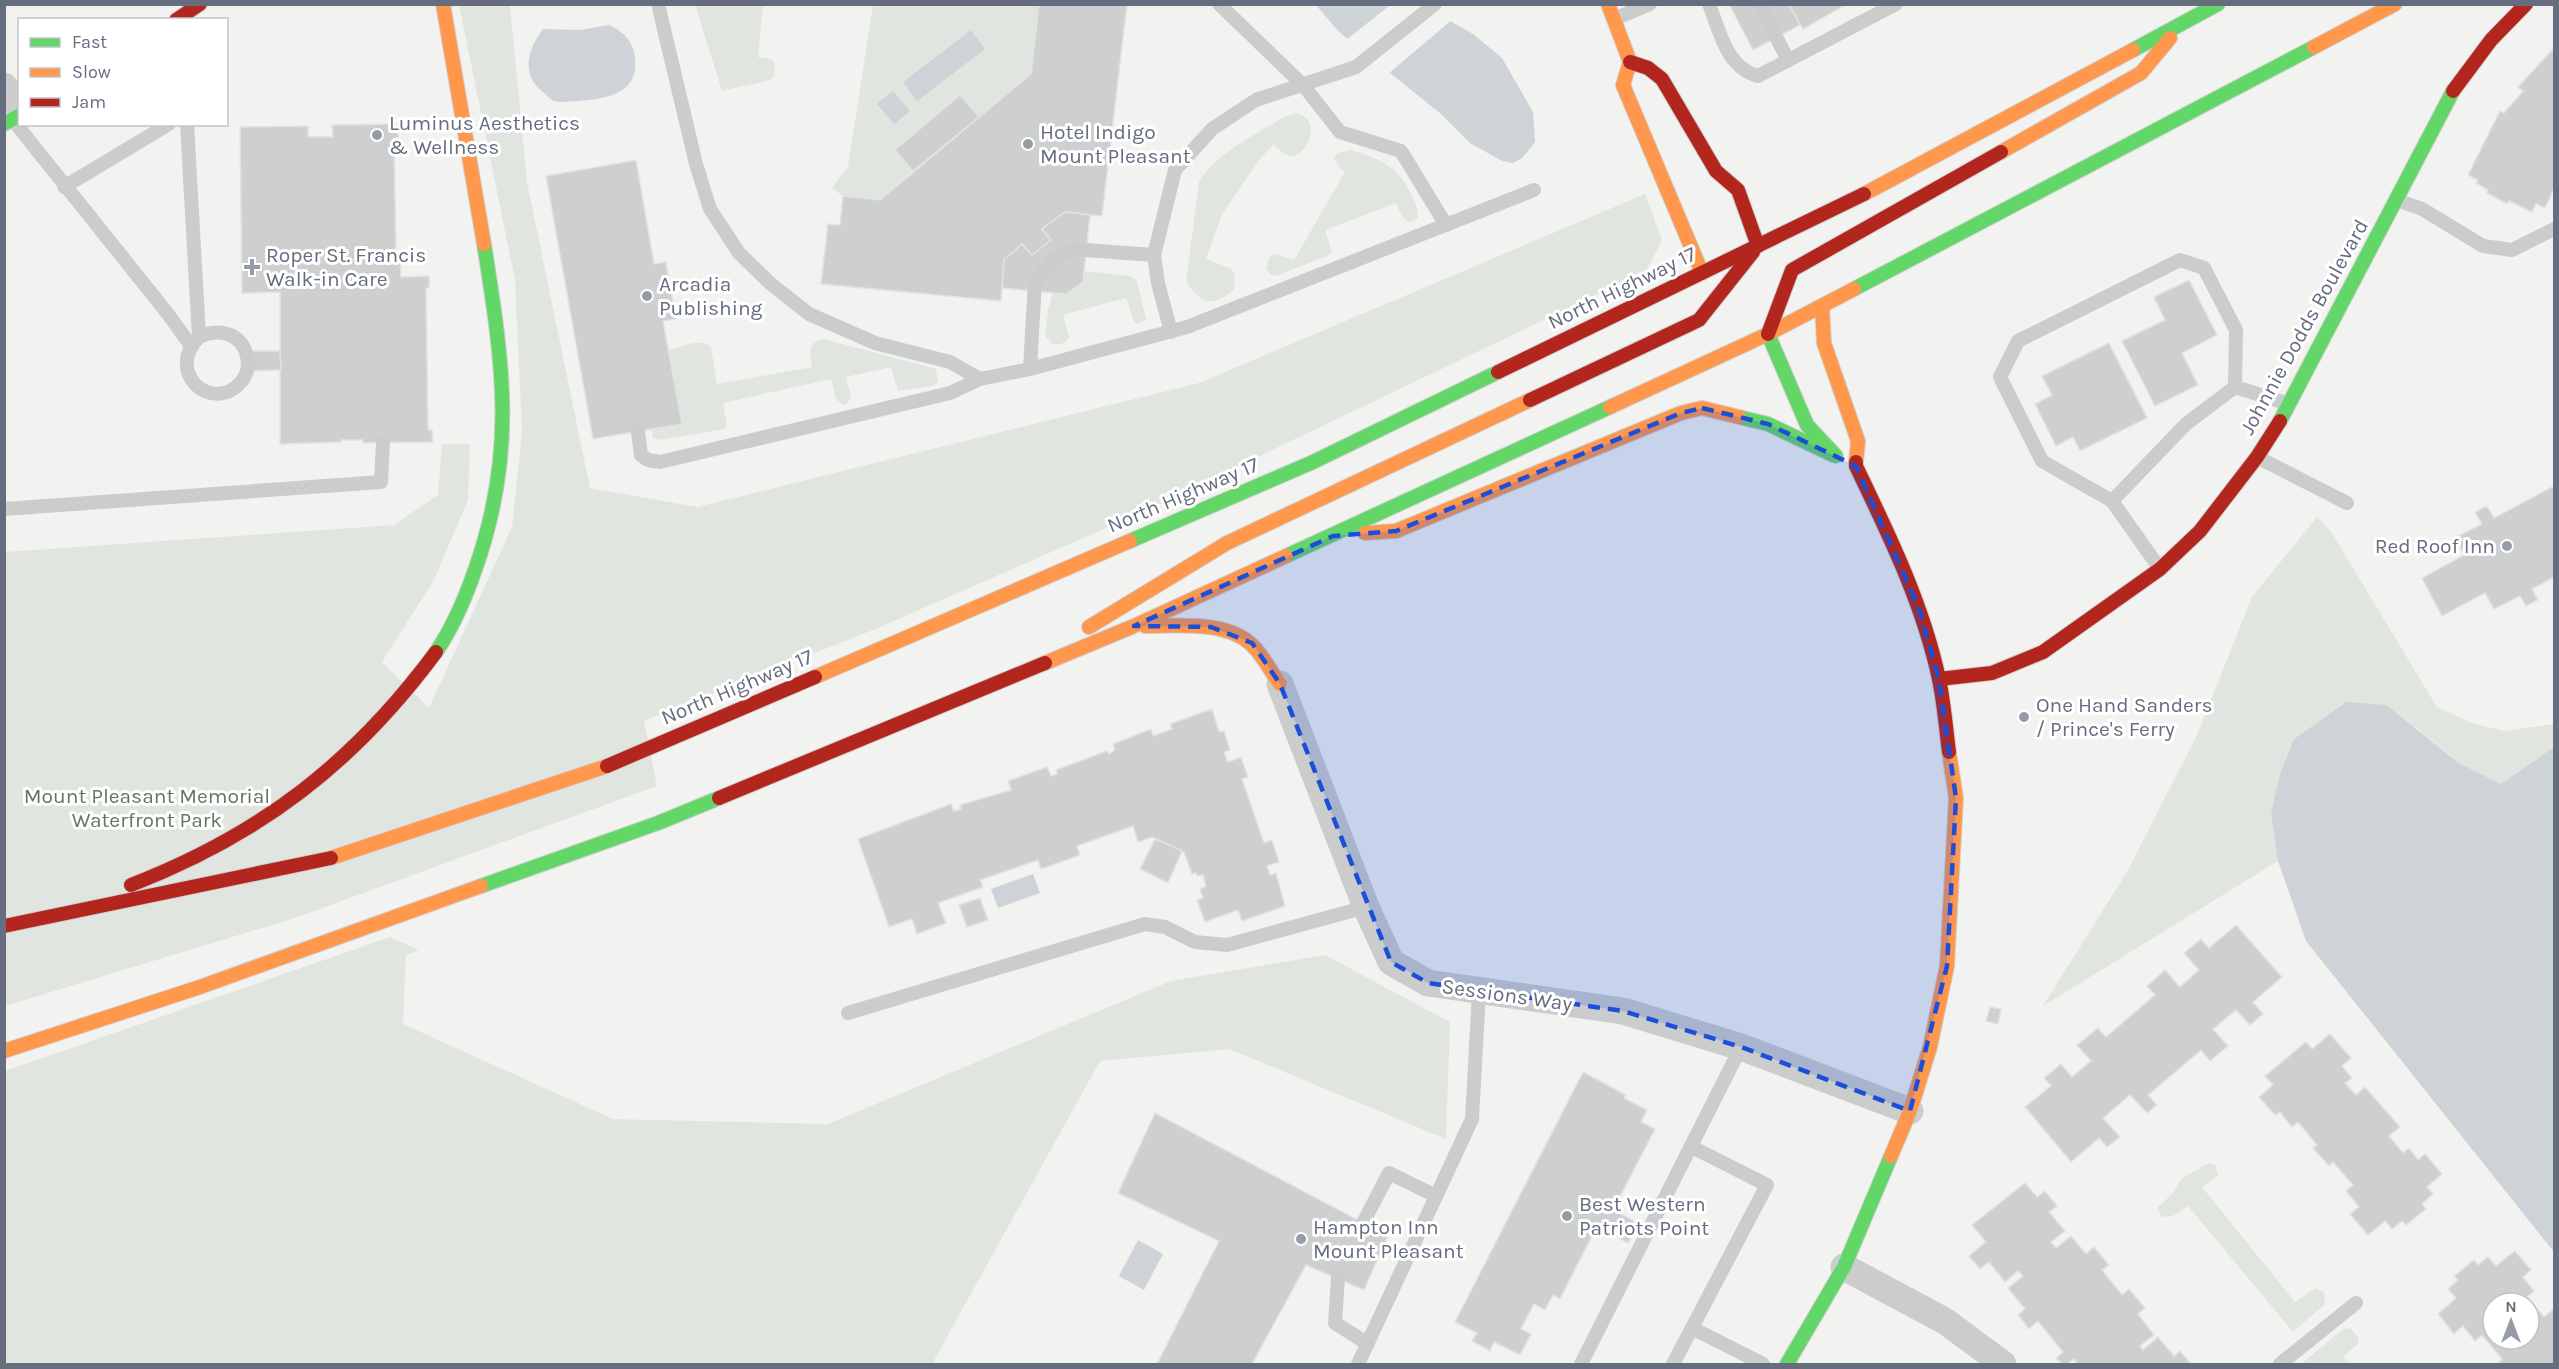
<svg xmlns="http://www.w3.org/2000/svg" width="2559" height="1369" viewBox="0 0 2559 1369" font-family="Karla,sans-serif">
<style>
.green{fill:#e1e5df}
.water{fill:#ced3d7}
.pier{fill:#f2f3f1}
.building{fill:#cecfcf;stroke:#e2e2e1;stroke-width:1.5;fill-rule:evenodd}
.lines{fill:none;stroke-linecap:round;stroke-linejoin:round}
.fast-casing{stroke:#d0d0d0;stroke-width:16}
.slow-casing{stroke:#d0d0d0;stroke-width:16}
.jam-casing{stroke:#d0d0d0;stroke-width:16}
.lane{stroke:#cbcccc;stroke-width:14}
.street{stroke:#cbcccc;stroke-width:27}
.fast{stroke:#63d668;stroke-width:14}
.slow{stroke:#ff974d;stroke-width:14}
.jam{stroke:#b3261e;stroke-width:14}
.marked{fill:#1d4ed8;fill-opacity:0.2;stroke:#1d4ed8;stroke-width:4.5;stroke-dasharray:12 8;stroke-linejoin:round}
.poi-dot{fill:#969ca7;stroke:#fff;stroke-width:2}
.labels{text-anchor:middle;stroke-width:6;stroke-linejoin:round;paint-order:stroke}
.poi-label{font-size:21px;fill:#656d7f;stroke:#fff;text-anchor:start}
.street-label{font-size:21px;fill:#656d7f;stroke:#fff}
.park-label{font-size:21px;fill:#637663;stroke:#fff}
</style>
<rect width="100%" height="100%" fill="#f2f3f1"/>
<g class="green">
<polygon points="459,5 510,5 527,182 590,488 697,507 1199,383 1645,194 1662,240 1646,271 1147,510 878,628 644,721 657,786 295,918 5,1006 5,552 394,525 438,495 442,444 470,444 468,500 435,578 382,662 429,708 512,527 522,432 515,280"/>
<polygon points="695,5 763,5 758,57 771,59 774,62 775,76 770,80 722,91"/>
<polygon points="873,5 1039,5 1031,74 979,117 961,96 896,150 913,171 880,200 843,196 832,188 848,166"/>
<path d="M 1296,113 C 1327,121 1303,160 1289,156 C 1284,154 1278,148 1273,145 L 1260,159 L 1222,214 L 1206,259 L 1232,269 L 1235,276 L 1234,289 C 1214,308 1201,304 1186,282 L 1199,182 C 1216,153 1257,134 1286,116 Z"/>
<path d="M 1351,150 C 1379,158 1399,167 1411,194 C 1415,202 1418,209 1418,217 C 1405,230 1401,213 1396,203 L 1325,230 L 1332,251 L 1328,256 L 1275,276 L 1270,274 L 1266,268 L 1269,258 L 1274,254 L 1294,260 L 1345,172 L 1337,165 L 1334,158 L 1337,153 Z"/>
<path d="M 1076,270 L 1130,276 L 1137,281 L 1146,320 L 1138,324 L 1134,321 L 1126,298 L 1063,315 L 1069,337 C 1065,344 1060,345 1052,344 L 1045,336 L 1048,310 L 1056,281 Z"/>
<path d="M 824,339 L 936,369 L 938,381 L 933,386 L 898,391 L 891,367 L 846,377 L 851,396 L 847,404 L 843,405 L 836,399 L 831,379 L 723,403 L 727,426 L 724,429 L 661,440 L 653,438 L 651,429 L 682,424 L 668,350 C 681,347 700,337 711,347 L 717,384 L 812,367 C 810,354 806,342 824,339 Z"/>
<polygon points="2317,517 2330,530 2437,707 2472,723 2504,731 2554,724 2554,747 2501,784 2459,763 2418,729 2346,702 2294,739 2280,774 2271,813 2278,861 2043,1006 2127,872 2197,735 2252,597"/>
<polygon points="390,937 419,950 406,955 403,1024 613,1119 828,1124 1171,981 1325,955 1450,1022 1446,1139 1229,1049 1100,1061 932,1364 5,1364 5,1071"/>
<polygon points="2209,1163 2215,1164 2218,1176 2202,1187 2295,1302 2315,1288 2324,1292 2325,1304 2293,1332 2188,1206 2173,1216 2162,1217 2157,1208 2173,1193 2182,1178"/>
<polygon points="2350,1328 2358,1337 2358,1344 2343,1356 2349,1364 2301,1364 2343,1329"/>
</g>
<g class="water">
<polygon points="1316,5 1435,5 1452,22 1473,34 1502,58 1533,112 1535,142 1522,158 1513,163 1502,161 1470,143 1441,114 1339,32"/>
<path d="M 609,25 C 624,32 634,42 635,59 C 639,95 604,99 577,101 C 571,101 560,103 554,101 C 551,100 546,95 543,92 C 520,74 528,49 543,29 L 580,30 Z"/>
<polygon points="971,30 985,49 917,101 903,82"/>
<polygon points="893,91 910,111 894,124 877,104"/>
<polygon points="2346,702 2386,705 2459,763 2501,784 2554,747 2554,1252 2306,941 2278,861 2271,813 2280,774 2294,739"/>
<polygon points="1033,874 1040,893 998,908 991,889"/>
<polygon points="1138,1240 1163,1254 1144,1290 1119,1276"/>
</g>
<polygon class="pier" points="1439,4 1453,19 1388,74 1345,41 1390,5"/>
<g class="building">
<polygon points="1039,4 1127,4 1102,216 1065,212 1042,229 1051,240 1032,255 1022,244 1004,260 1001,301 821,284 828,224 840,225 843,196 880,200 1031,74"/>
<polygon points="1729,4 1789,4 1800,25 1753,50"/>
<polygon points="1789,4 1847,4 1803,29"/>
<polygon points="2554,48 2554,188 2545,208 2536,204 2532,212 2509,201 2507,204 2487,193 2488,190 2476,183 2478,180 2468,175 2500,111 2504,113 2523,91 2518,87"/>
<polygon points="960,95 979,117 913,171 895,150"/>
<polygon points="398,124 398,138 394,139 396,256 400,256 401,277 429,276 429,288 426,288 428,430 432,430 433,442 363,443 363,440 341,440 341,442 280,444 280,292 242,293 240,127 308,126 308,137 333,137 332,125"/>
<polygon points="636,160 654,264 666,262 676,319 663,321 682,424 593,439 546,176"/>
<polygon points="1065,212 1090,215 1083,282 1066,294 1002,288 1004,260 1022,244 1032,255 1051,240 1042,229"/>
<polygon points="2189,280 2217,335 2182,353 2198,385 2155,406 2122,341 2165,320 2154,297"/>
<polygon points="2109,343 2147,418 2080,451 2073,437 2056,446 2035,404 2052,395 2042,376"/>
<polygon points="252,351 280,351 281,370 252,371"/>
<polygon points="2554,486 2554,577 2532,589 2538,600 2526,606 2520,596 2494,609 2485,593 2442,616 2422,578 2464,555 2455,538 2482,524 2475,512 2487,506 2494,518"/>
<polygon points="1212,709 1219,732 1224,731 1230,750 1224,752 1228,762 1241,757 1248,777 1242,779 1264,843 1272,840 1279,862 1267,866 1270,875 1276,873 1285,906 1242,921 1238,910 1205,922 1197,900 1203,898 1200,889 1206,886 1203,875 1197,876 1196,873 1192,874 1184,852 1152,837 1138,842 1133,826 1077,846 1080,855 1041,869 1038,860 980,880 983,887 938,903 946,923 917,934 912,919 889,927 858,839 951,804 954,811 961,809 960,805 1011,790 1008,781 1047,767 1051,776 1057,774 1056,770 1107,751 1109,754 1115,750 1113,744 1151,729 1153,736 1172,729 1170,724"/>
<polygon points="1155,839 1182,851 1168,883 1140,869"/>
<polygon points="980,898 988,920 967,927 959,905"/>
<polygon points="2236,925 2282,977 2253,1002 2263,1014 2250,1025 2236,1010 2213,1029 2228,1046 2210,1061 2201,1050 2148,1095 2157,1105 2147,1113 2130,1095 2103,1118 2120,1137 2107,1147 2099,1138 2071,1162 2025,1107 2051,1086 2044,1078 2061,1064 2072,1077 2091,1061 2077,1045 2098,1028 2106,1037 2155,995 2147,986 2165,970 2180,987 2199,970 2184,953 2201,939 2209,948"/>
<polygon points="1990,1007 2001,1009 1998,1024 1986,1021"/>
<polygon points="2330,1034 2351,1058 2342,1066 2352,1078 2345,1083 2356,1095 2365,1087 2400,1127 2389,1136 2403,1153 2409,1148 2418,1160 2425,1154 2442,1174 2427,1187 2433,1194 2422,1204 2426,1209 2406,1225 2402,1221 2392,1229 2385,1221 2368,1235 2350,1214 2359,1207 2346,1191 2353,1185 2333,1162 2329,1166 2313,1148 2317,1145 2298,1122 2292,1127 2280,1112 2275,1115 2259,1097 2273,1085 2265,1076 2306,1042 2312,1049"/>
<polygon points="1583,1072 1626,1095 1624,1098 1647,1110 1641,1122 1655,1129 1613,1210 1638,1223 1628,1243 1600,1228 1601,1226 1598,1224 1560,1299 1553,1295 1545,1310 1534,1304 1521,1329 1531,1334 1520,1355 1494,1342 1490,1351 1472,1341 1477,1333 1455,1322"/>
<polygon points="1155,1113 1388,1236 1364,1290 1306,1265 1252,1364 1157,1364 1219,1241 1118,1193"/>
<polygon points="2025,1183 2037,1197 2045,1191 2057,1206 2049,1212 2065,1231 2051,1242 2056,1248 2071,1236 2086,1254 2094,1247 2109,1265 2102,1270 2122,1295 2129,1289 2145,1308 2138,1314 2154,1335 2140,1346 2143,1350 2158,1337 2174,1356 2180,1351 2191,1364 2078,1364 2074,1359 2067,1364 2062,1364 2056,1358 2063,1352 2038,1321 2029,1329 2018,1315 2025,1309 2008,1288 2023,1276 2018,1271 2005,1282 1989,1262 1980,1269 1969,1256 1986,1242 1972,1225"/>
<path d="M 2515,1251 L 2531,1270 L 2523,1277 L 2534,1291 L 2527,1297 L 2544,1317 L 2554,1309 L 2554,1364 L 2498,1364 L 2502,1359 L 2482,1335 L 2475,1341 L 2463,1326 L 2454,1334 L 2438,1314 L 2456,1298 L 2448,1289 L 2458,1280 L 2454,1276 L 2474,1260 L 2478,1265 L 2488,1257 L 2496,1266 ZM 2493,1303 L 2529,1303 L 2529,1339 L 2493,1339 Z"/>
</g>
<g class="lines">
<defs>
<g id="fast">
<polyline points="2133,50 2218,4"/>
<polyline points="4,124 20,115"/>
<polyline points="1854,289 2314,47"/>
<polyline points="1768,334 1807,425 1836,456"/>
<polyline points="1739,417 1768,424 1833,455"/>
<polyline points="2280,421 2453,91"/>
<polyline points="1130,541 1313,462 1498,372"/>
<polyline points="1286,556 1610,407"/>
<path d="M 436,652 C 453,627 465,599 475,570 C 517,452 503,364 484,244"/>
<polyline points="481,886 658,823 719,798"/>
<polyline points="1787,1364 1844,1267 1891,1156"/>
</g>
<g id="slow">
<polyline points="443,4 484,244"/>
<polyline points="1608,4 1630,62 1623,85 1702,273"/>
<polyline points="2314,47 2395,4"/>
<polyline points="2001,152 2141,73 2170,38"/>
<polyline points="1864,194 2133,50"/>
<polyline points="1822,306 1824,343 1858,441 1856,462"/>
<polyline points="1610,407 1768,334 1854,289"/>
<polyline points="1365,533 1396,531 1681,413 1702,408 1739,417"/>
<path d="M 1145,626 C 1179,626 1227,620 1253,646 C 1264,657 1271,672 1280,684"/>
<polyline points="1089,627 1227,543 1530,400"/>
<polyline points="1045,663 1134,626 1286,556"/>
<polyline points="815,677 1130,541"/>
<polyline points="331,858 607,766"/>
<polyline points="4,1051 200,987 481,886"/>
<polyline points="1891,1156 1910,1111 1930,1047 1947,966 1956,798 1949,752"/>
</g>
<g id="jam">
<polyline points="176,20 200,4"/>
<polyline points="1630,62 1648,68 1662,79 1716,171 1738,190 1758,246"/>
<polyline points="2453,91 2491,40 2526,4"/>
<polyline points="1768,334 1792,270 2001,152"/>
<polyline points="1498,372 1864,194"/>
<polyline points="1530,400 1699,320 1753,252"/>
<path d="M 1856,462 L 1856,466 C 1889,535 1923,604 1939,679 C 1944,703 1946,728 1949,752"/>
<polyline points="1939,679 1992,673 2043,652 2160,569 2200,531 2257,457 2280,421"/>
<polyline points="607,766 815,677"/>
<polyline points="719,798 1045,663"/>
<path d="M 131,885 C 260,835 353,764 436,652"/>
<polyline points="4,926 331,858"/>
</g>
</defs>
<use href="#fast" class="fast-casing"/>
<use href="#slow" class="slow-casing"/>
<use href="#jam" class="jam-casing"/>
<g class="lane">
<polyline points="658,4 696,164 710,209 739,253 771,284 809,314 875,343 950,362 980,379"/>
<polyline points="1219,4 1303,85 1340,132 1401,151 1446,225"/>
<path d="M 1709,4 C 1720,32 1726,67 1758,76 L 1896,4"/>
<polyline points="1759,4 1788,60"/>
<polyline points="1614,19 1650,4"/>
<polyline points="12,119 168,314 191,346"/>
<path d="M 187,124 L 199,337 C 164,372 212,415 241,382 C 248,374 249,365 247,356 C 241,332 218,328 199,337"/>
<polyline points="64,187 169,124"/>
<polyline points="2397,200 2422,209 2483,246 2512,250 2554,229"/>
<polyline points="1171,332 1158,283 1154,255 1175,170 1212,129 1256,100 1356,67 1435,4"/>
<polyline points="1030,369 1035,281 1053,260 1071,249 1154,255"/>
<polyline points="638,432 641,455 648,460 660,462 950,393 980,379 1030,369 1187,327 1534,190"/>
<polyline points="2257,457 2347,503"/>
<polyline points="2112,501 2186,424 2235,387"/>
<polyline points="4,509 381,482 383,443"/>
<polyline points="2160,569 2112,501 2042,461 2000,377 2018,341 2180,260 2204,268 2236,330 2235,387 2289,404"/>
<polyline points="848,1013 1145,924 1165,927 1195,942 1227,945 1366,907"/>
<polyline points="1363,1223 1389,1173 1436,1196"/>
<polyline points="1338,1278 1335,1323 1368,1344"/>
<polyline points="1692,1328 1763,1364"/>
<polyline points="1358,1364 1472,1119 1479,992"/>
<polyline points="1581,1364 1741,1047"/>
<polyline points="1673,1364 1767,1185 1692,1147"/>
<polyline points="2280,1364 2356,1303"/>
</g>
<g class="street">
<polyline points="4,86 20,108"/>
<polyline points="1280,684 1366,907 1391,962 1428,983 1623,1011 1741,1047 1910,1111"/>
<polyline points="1844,1267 1945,1321 2003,1364"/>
</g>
<use href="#fast" class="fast"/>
<use href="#slow" class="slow"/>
<use href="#jam" class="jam"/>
</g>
<path class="marked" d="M 1702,408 L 1768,424 L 1856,466 L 1919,608 L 1939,679 L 1956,798 L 1947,966 L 1910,1111 L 1741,1047 L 1623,1011 L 1428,983 L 1391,962 L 1280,684 L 1252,643 L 1211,627 L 1134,626 L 1333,536 L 1396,531 L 1681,413 Z"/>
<g class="poi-dot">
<circle cx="377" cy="135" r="6"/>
<circle cx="1028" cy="144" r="6"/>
<path d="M249 258h6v6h6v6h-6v6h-6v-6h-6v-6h6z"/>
<circle cx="647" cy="296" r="6"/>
<circle cx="2507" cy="546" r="6"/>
<circle cx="2024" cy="717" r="6"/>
<circle cx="1567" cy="1216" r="6"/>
<circle cx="1301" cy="1239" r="6"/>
</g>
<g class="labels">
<g class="poi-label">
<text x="389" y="130">Luminus Aesthetics<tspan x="389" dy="24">&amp; Wellness</tspan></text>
<text x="1040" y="139">Hotel Indigo<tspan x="1040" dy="24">Mount Pleasant</tspan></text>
<text x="266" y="262">Roper St. Francis<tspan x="266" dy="24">Walk-in Care</tspan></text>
<text x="659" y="291">Arcadia<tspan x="659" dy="24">Publishing</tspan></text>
<text x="2495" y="553" text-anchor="end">Red Roof Inn</text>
<text x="2036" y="712">One Hand Sanders<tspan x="2036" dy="24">/ Prince's Ferry</tspan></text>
<text x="1579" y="1211">Best Western<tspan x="1579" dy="24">Patriots Point</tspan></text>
<text x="1313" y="1234">Hampton Inn<tspan x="1313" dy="24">Mount Pleasant</tspan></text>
</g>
<g class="street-label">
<text transform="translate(1622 288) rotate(-26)" y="7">North Highway 17</text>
<text transform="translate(2304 327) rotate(-61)" y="7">Johnnie Dodds Boulevard</text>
<text transform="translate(1183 495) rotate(-23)" y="7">North Highway 17</text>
<text transform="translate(737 687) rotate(-23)" y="7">North Highway 17</text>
<text transform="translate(1507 995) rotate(8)" y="7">Sessions Way</text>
</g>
<g class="park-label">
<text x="147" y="803">Mount Pleasant Memorial<tspan x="147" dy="24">Waterfront Park</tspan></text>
</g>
</g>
<rect width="2559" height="1369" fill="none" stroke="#656d7f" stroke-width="12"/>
<rect x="18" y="18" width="210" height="108" fill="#ffffff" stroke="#c1c5cc" stroke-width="1.5"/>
<rect x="30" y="38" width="30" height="9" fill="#63d668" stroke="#c1c5cc" stroke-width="1.5"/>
<text x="72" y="48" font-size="18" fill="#656d7f">Fast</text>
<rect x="30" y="68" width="30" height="9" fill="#ff974d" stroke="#c1c5cc" stroke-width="1.5"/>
<text x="72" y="78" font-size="18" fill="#656d7f">Slow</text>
<rect x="30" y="98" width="30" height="9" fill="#b3261e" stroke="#c1c5cc" stroke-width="1.5"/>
<text x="72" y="108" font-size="18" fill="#656d7f">Jam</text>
<g transform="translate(2511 1321)"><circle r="28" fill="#ffffff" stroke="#c1c5cc" stroke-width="1.5"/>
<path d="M0-4.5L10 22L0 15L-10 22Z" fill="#969ca7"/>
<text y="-9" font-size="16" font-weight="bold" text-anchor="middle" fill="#656d7f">N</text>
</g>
</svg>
